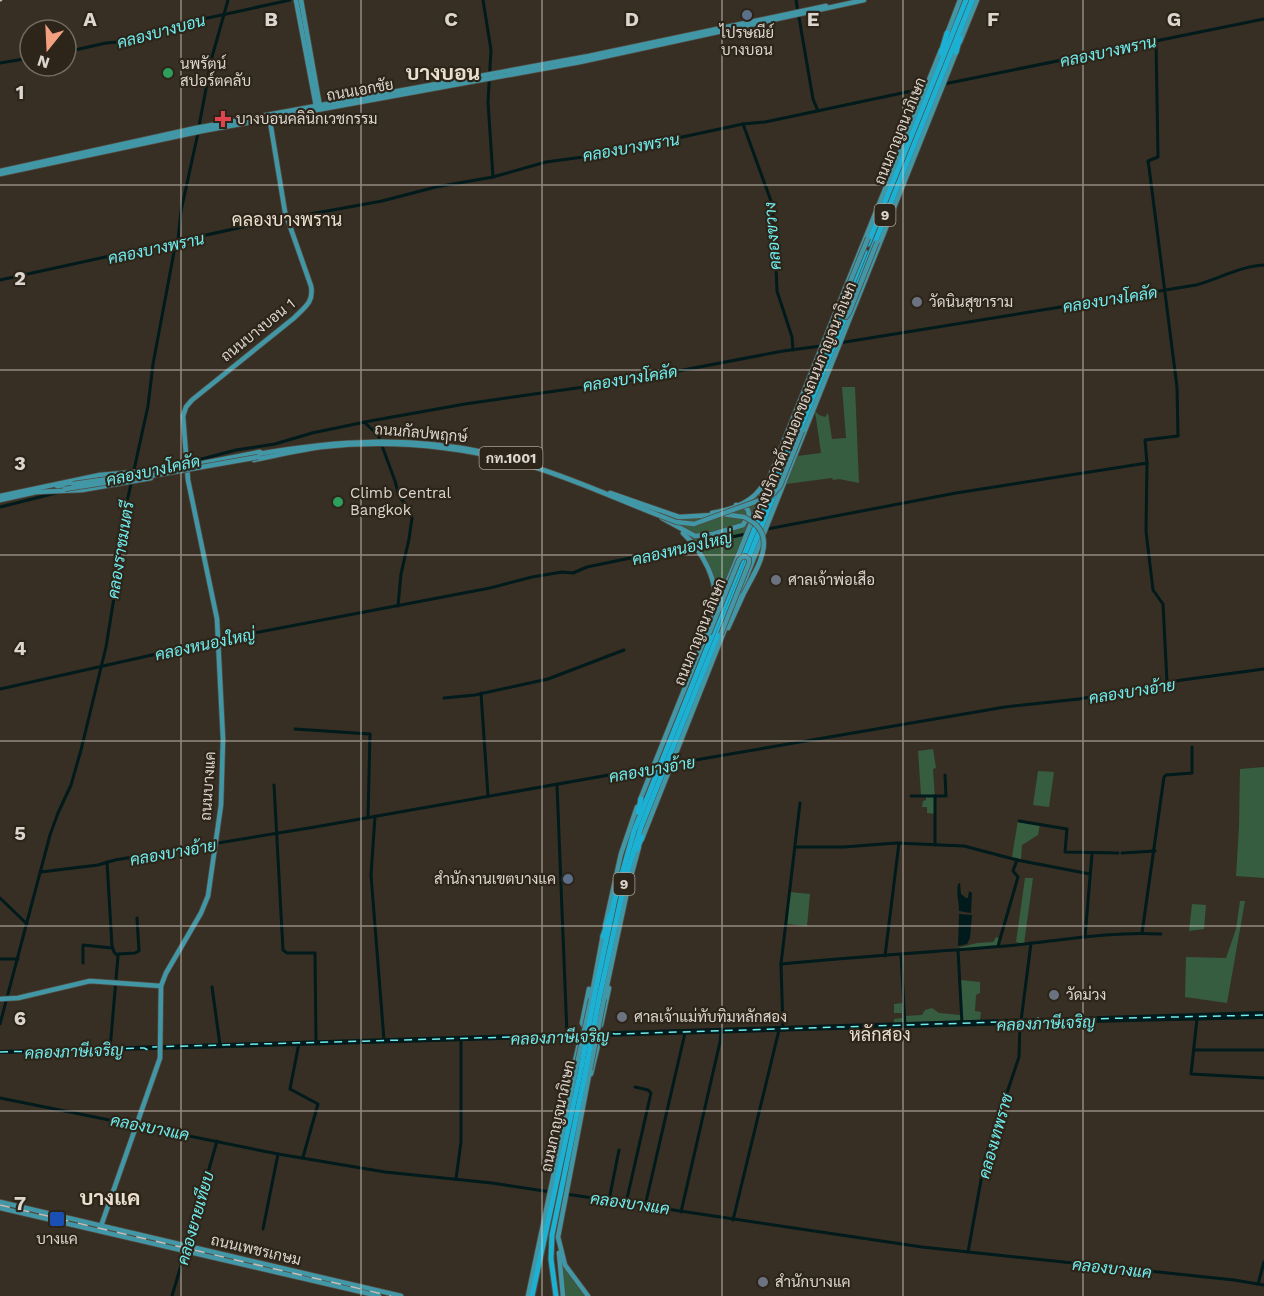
<svg xmlns="http://www.w3.org/2000/svg" width="1264" height="1296" viewBox="0 0 1264 1296" font-family="'Work Sans',Sarabun,sans-serif">
<style>
.green{fill:#365d40}
.water{fill:#011a1b}
.lines{fill:none;stroke-linecap:round;stroke-linejoin:round}
.canal{stroke:#011a1b;stroke-width:3}
.ferry{stroke:#6fedef;stroke-width:1.5;stroke-dasharray:8 6;stroke-linecap:butt}
.major-casing{stroke:#534c42;stroke-width:6}
.highway-casing{stroke:#534c42;stroke-width:7}
.major{stroke:#4297a7;stroke-width:4.5}
.highway{stroke:#1cb0d3;stroke-width:5}
.rail{stroke:#c5bfb7;stroke-width:1.5;stroke-dasharray:10 10;stroke-linecap:butt}
.major-bridge-casing{stroke:#534c42;stroke-width:6;stroke-linecap:butt}
.highway-bridge-casing{stroke:#534c42;stroke-width:7;stroke-linecap:butt}
.major-bridge{stroke:#4297a7;stroke-width:4.5}
.highway-bridge{stroke:#1cb0d3;stroke-width:5}
.grid{fill:none;stroke:#dcd6cf;stroke-width:1.5;stroke-opacity:0.55}
.service-dot{fill:#5c6f8a;stroke:#2d2519;stroke-width:2}
.leisure-dot{fill:#2e9e5b;stroke:#2d2519;stroke-width:2}
.health-dot{fill:#e0444e;stroke:#2d2519;stroke-width:2}
.worship-dot{fill:#6b7280;stroke:#2d2519;stroke-width:2}
.transit-dot{fill:#1a4fb4;stroke:#2d2519;stroke-width:2}
.labels{text-anchor:middle;stroke-width:4.5;stroke-linejoin:round;paint-order:stroke}
.shield{fill:#2d2519;stroke:#a8a198;stroke-width:1.5}
.shield-label{font-size:14px;font-weight:bold;fill:#dcd6cf}
.poi-label{font-size:15px;fill:#dcd6cf;stroke:#2d2519;text-anchor:start}
.street-label{font-size:15px;fill:#dcd6cf;stroke:#2d2519}
.water-label{font-size:16px;font-style:italic;fill:#6fedef;stroke:#2d2519}
.quarter-label{font-size:18px;fill:#ebe0d0;stroke:#2d2519}
.district-label{font-size:21px;font-weight:bold;fill:#ebe0d0;stroke:#2d2519}
.grid-label{font-size:20px;text-anchor:middle;font-weight:bold;fill:#dcd6cf;stroke:#2d2519;stroke-width:4.5;stroke-linejoin:round;paint-order:stroke}
</style>
<rect width="100%" height="100%" fill="#372f23"/>
<g class="green">
<polygon points="842,387 855,387 859,483 839,479 833,480 832,478 786,484 797,456 821,453 815,411 819,415 825,417 828,413 832,439 846,438"/>
<path d="M 758,494 L 751,517 L 717,604 L 714,582 L 691,538 L 659,514 C 702,526 720,511 758,494 Z"/>
<polygon points="933,749 936,768 933,769 936,814 927,813 927,807 922,807 923,801 926,800 926,795 921,795 918,751"/>
<polygon points="1264,767 1264,878 1236,876 1239,827 1240,769"/>
<polygon points="1038,771 1054,772 1049,807 1033,805"/>
<polygon points="1018,820 1040,824 1038,835 1022,845 1021,859 1012,857"/>
<polygon points="1025,878 1033,878 1024,944 1016,942"/>
<polygon points="790,892 810,894 807,926 787,924"/>
<polygon points="1240,901 1245,901 1227,1003 1185,997 1186,957 1226,958 1236,929"/>
<polygon points="1192,904 1206,905 1204,929 1189,931"/>
<polygon points="996,937 1001,939 998,947 953,949 977,943 993,942"/>
<polygon points="961,980 980,982 980,993 976,995 975,1011 981,1012 980,1020 894,1023 894,1019 902,1018 902,1013 894,1013 894,1004 903,1003 904,1016 922,1015 925,1010 932,1008 939,1013 960,1015"/>
<polygon points="561,1261 574,1282 587,1296 564,1296"/>
</g>
<g class="water">
<path d="M 960,883 L 961,894 L 966,898 L 968,898 L 969,891 L 972,893 L 971,913 L 959,911 C 959,901 956,894 958,884 Z"/>
<polygon points="959,914 972,915 970,938 967,944 958,946"/>
<path d="M 1264,1011 L 1264,1019 C 843,1028 421,1044 0,1054 L 0,1050 Z"/>
</g>
<g class="lines">
<g class="canal">
<polyline points="483,0 491,50 488,102 493,177"/>
<polyline points="796,0 813,99 818,111"/>
<polyline points="66,52 106,43 129,41 171,26 290,0"/>
<polyline points="0,63 30,58"/>
<polyline points="944,84 1264,19"/>
<polyline points="743,124 771,201 774,220 777,291 792,337 793,350"/>
<polyline points="199,126 212,57 228,0"/>
<polyline points="0,280 261,223 382,201 436,187 493,177 546,162 598,155 743,124 765,122 926,88"/>
<path d="M 839,343 L 1196,285 C 1219,279 1240,266 1264,265"/>
<polyline points="364,422 378,435 395,481 399,496 409,509 412,518 409,539 401,574 398,606"/>
<polyline points="1147,463 1145,440 1178,436 1177,387 1149,167 1148,161 1158,157 1156,41"/>
<polyline points="171,467 236,450 275,444 312,433 370,421 465,404 626,381 783,351 821,346"/>
<polyline points="0,507 56,493"/>
<polyline points="752,532 956,493 1147,463 1146,531 1153,590 1163,604 1167,682"/>
<polyline points="0,689 228,638 490,588 532,577 562,572 573,573 587,567 746,534"/>
<polyline points="481,693 488,796"/>
<polyline points="444,698 475,695 548,679 624,650"/>
<polyline points="295,729 370,734 368,818"/>
<polyline points="672,764 1005,707 1079,699 1182,680 1264,669"/>
<polyline points="274,785 283,950 287,953 315,953 316,1042"/>
<polyline points="557,785 567,1035"/>
<polyline points="911,796 946,796 945,775"/>
<polyline points="375,816 371,875 384,1040"/>
<polyline points="1019,821 1067,829 1065,852 1118,853"/>
<polyline points="935,845 935,796"/>
<polyline points="795,847 844,847 896,843 964,846 1017,860 1090,874"/>
<polyline points="1122,853 1155,851"/>
<polyline points="107,862 112,946 114,952 118,956 110,1049"/>
<polyline points="41,872 98,865 115,860 315,827 660,766"/>
<polyline points="0,898 27,924"/>
<polyline points="1142,933 1164,777 1166,775 1192,773 1192,747"/>
<polyline points="1085,937 1092,854"/>
<polyline points="998,946 1018,877 1013,871 1017,860"/>
<polyline points="958,950 962,1023"/>
<polyline points="118,954 135,953 139,951 137,918"/>
<polyline points="901,955 905,1025"/>
<polyline points="885,956 899,843"/>
<polyline points="0,959 18,959"/>
<polyline points="83,963 83,945 112,948"/>
<path d="M 781,964 C 856,957 931,952 1006,946 C 1058,941 1109,931 1161,934"/>
<polyline points="212,987 220,1045"/>
<polyline points="1197,1019 1191,1074 1264,1078"/>
<polyline points="1021,1021 1031,943"/>
<polyline points="0,1024 50,835 58,813 71,785 81,750 106,647 118,573 118,543 148,406 153,364 174,252 178,240 181,211 198,133"/>
<polyline points="783,1030 781,964 800,803"/>
<polyline points="299,1043 290,1089 318,1104 303,1157"/>
<polyline points="1194,1050 1264,1050"/>
<polyline points="0,1098 278,1154 385,1172 492,1183 551,1192"/>
<polyline points="456,1179 461,1142 461,1039"/>
<polyline points="566,1194 922,1247 1234,1280 1264,1285"/>
<polyline points="609,1200 619,1150"/>
<polyline points="626,1203 651,1093 648,1090 635,1087"/>
<polyline points="645,1206 685,1033"/>
<polyline points="681,1212 720,1042 721,1032"/>
<polyline points="733,1220 779,1030"/>
<polyline points="263,1229 278,1154"/>
<polyline points="187,1246 217,1141"/>
<polyline points="968,1252 985,1158 1019,1057 1020,1021"/>
<polyline points="1258,1284 1264,1262"/>
<polyline points="172,1296 185,1252"/>
</g>
<g class="ferry">
<polyline points="599,1035 610,1033 615,1034 1034,1021 1038,1018 1041,1020 1264,1015"/>
<polyline points="0,1052 144,1048 148,1050 151,1047 583,1035"/>
</g>
<defs>
<g id="major">
<polyline points="296,0 316,106"/>
<polyline points="301,0 320,107"/>
<polyline points="947,34 960,0"/>
<polyline points="960,42 977,0"/>
<polyline points="0,171 196,128 589,56 826,6"/>
<polyline points="0,174 202,131 580,62 864,0"/>
<polyline points="783,443 941,50"/>
<path d="M 258,454 C 337,440 409,436 488,453"/>
<path d="M 254,460 C 277,455 299,450 321,447 C 392,439 466,447 534,467 C 576,480 617,499 658,515"/>
<polyline points="57,486 73,484"/>
<polyline points="610,493 679,517 714,515"/>
<polyline points="0,496 100,475 135,472 152,473 260,452"/>
<polyline points="0,500 36,492 82,490 151,478"/>
<path d="M 712,513 C 731,510 753,502 763,485"/>
<polyline points="723,514 744,517"/>
<polyline points="662,518 695,536 713,534 743,525 749,515 748,510 744,506 736,505"/>
<path d="M 683,533 C 702,551 720,582 714,609"/>
<polyline points="734,608 957,50"/>
<polyline points="728,628 743,595"/>
<polyline points="640,800 780,451"/>
<polyline points="642,839 727,624"/>
<polyline points="605,926 621,854 637,807"/>
<polyline points="0,999 18,998 90,981 161,986"/>
<polyline points="591,999 603,935"/>
<polyline points="604,999 628,887 639,847"/>
<polyline points="589,1026 583,1025 582,1023 589,989"/>
<polyline points="597,1026 601,1025 609,988"/>
<polyline points="573,1070 579,1044 585,1042"/>
<polyline points="591,1074 598,1045 593,1041"/>
<polyline points="0,1202 401,1296"/>
<polyline points="0,1208 379,1296"/>
<path d="M 106,1232 L 101,1226 L 160,1058 L 161,986 L 166,973 L 201,913 L 208,896 L 221,805 L 223,739 L 217,619 L 188,480 L 183,416 L 186,407 L 192,400 L 294,318 C 305,307 314,302 311,286 L 285,212 L 269,115"/>
<polyline points="559,1253 563,1296"/>
<polyline points="528,1296 576,1069"/>
<polyline points="588,1296 565,1265 558,1237 590,1070"/>
</g>
<g id="highway">
<polyline points="956,52 960,38"/>
<polyline points="941,53 947,33"/>
<polyline points="868,244 966,0"/>
<polyline points="779,452 788,438"/>
<polyline points="638,812 641,799"/>
<polyline points="637,849 642,837"/>
<polyline points="603,936 610,915"/>
<polyline points="594,998 615,899 634,831 865,252"/>
<polyline points="599,999 626,876 641,827 972,0"/>
<polyline points="532,1296 581,1069"/>
<polyline points="556,1296 551,1259 552,1235 586,1069"/>
</g>
</defs>
<use href="#major" class="major-casing"/>
<use href="#highway" class="highway-casing"/>
<use href="#major" class="major"/>
<use href="#highway" class="highway"/>
<g class="rail">
<polyline points="0,1 2,0"/>
<polyline points="0,1205 391,1296"/>
</g>
<defs>
<g id="major-bridge">
<polyline points="868,238 839,309 842,316 846,317 849,313 877,242"/>
<polyline points="73,484 129,476"/>
<polyline points="65,489 162,474 258,457"/>
<polyline points="658,515 676,522 694,524 771,496 780,486 802,431"/>
<path d="M 743,595 C 756,569 782,534 744,517"/>
<polyline points="709,634 739,560 742,557 745,556 749,559 749,563 721,634"/>
<polyline points="576,1069 591,999"/>
<polyline points="590,1070 604,999"/>
</g>
<g id="highway-bridge">
<polyline points="581,1069 594,998"/>
<polyline points="586,1069 599,999"/>
</g>
</defs>
<use href="#major-bridge" class="major-bridge-casing"/>
<use href="#highway-bridge" class="highway-bridge-casing"/>
<use href="#major-bridge" class="major-bridge"/>
<use href="#highway-bridge" class="highway-bridge"/>
</g>
<path class="grid" d="M 181,0 L 181,1296M 361,0 L 361,1296M 542,0 L 542,1296M 722,0 L 722,1296M 903,0 L 903,1296M 1083,0 L 1083,1296M 0,185 L 1264,185M 0,370 L 1264,370M 0,555 L 1264,555M 0,741 L 1264,741M 0,926 L 1264,926M 0,1111 L 1264,1111"/>
<g class="service-dot">
<circle cx="747" cy="15" r="6"/>
<circle cx="568" cy="879" r="6"/>
</g>
<g class="leisure-dot">
<circle cx="168" cy="73" r="6"/>
<circle cx="338" cy="502" r="6"/>
</g>
<path class="health-dot" d="M220 110h6v6h6v6h-6v6h-6v-6h-6v-6h6z"/>
<g class="worship-dot">
<circle cx="917" cy="302" r="6"/>
<circle cx="776" cy="580" r="6"/>
<circle cx="1054" cy="995" r="6"/>
<circle cx="622" cy="1017" r="6"/>
<circle cx="763" cy="1282" r="6"/>
</g>
<rect class="transit-dot" x="49" y="1211" width="16" height="16" rx="3"/>
<g class="labels">
<g class="shield">
<rect x="874.5" y="204" width="21" height="22" rx="4.5"/>
<rect x="479.5" y="447" width="63" height="22" rx="4.5"/>
<rect x="613.5" y="873" width="21" height="22" rx="4.5"/>
</g>
<g class="shield-label">
<text x="885" y="220">9</text>
<text x="511" y="463">กท.1001</text>
<text x="624" y="889">9</text>
</g>
<g class="poi-label">
<text x="747" y="38" text-anchor="middle">ไปรษณีย์<tspan x="747" dy="17">บางบอน</tspan></text>
<text x="180" y="69">นพรัตน์<tspan x="180" dy="17">สปอร์ตคลับ</tspan></text>
<text x="236" y="124">บางบอนคลินิกเวชกรรม</text>
<text x="929" y="307">วัดนินสุขาราม</text>
<text x="350" y="498">Climb Central<tspan x="350" dy="17">Bangkok</tspan></text>
<text x="788" y="585">ศาลเจ้าพ่อเสือ</text>
<text x="556" y="884" text-anchor="end">สำนักงานเขตบางแค</text>
<text x="1066" y="1000">วัดม่วง</text>
<text x="634" y="1022">ศาลเจ้าแม่ทับทิมหลักสอง</text>
<text x="57" y="1244" text-anchor="middle">บางแค</text>
<text x="775" y="1287">สำนักบางแค</text>
</g>
<g class="street-label">
<text transform="translate(360 90) rotate(-10)" y="5">ถนนเอกชัย</text>
<text transform="translate(900 131) rotate(-68)" y="5">ถนนกาญจนาภิเษก</text>
<text transform="translate(258 330) rotate(-39)" y="5">ถนนบางบอน 1</text>
<text transform="translate(804 401) rotate(-68)" y="5">ทางบริการด้านนอกของถนนกาญจนาภิเษก</text>
<text transform="translate(421 433) rotate(5)" y="5">ถนนกัลปพฤกษ์</text>
<text transform="translate(700 632) rotate(-68)" y="5">ถนนกาญจนาภิเษก</text>
<text transform="translate(208 786) rotate(-86)" y="5">ถนนบางแค</text>
<text transform="translate(558 1116) rotate(-78)" y="5">ถนนกาญจนาภิเษก</text>
<text transform="translate(256 1250) rotate(13)" y="5">ถนนเพชรเกษม</text>
</g>
<g class="water-label">
<text transform="translate(161 31) rotate(-15)" y="6">คลองบางบอน</text>
<text transform="translate(1108 51) rotate(-12)" y="6">คลองบางพราน</text>
<text transform="translate(631 147) rotate(-10)" y="6">คลองบางพราน</text>
<text transform="translate(772 236) rotate(-95)" y="6">คลองขวาง</text>
<text transform="translate(156 248) rotate(-12)" y="6">คลองบางพราน</text>
<text transform="translate(1110 299) rotate(-9)" y="6">คลองบางโคลัด</text>
<text transform="translate(630 378) rotate(-9)" y="6">คลองบางโคลัด</text>
<text transform="translate(153 470) rotate(-12)" y="6">คลองบางโคลัด</text>
<text transform="translate(682 548) rotate(-13)" y="6">คลองหนองใหญ่</text>
<text transform="translate(120 550) rotate(-81)" y="6">คลองราชมนตรี</text>
<text transform="translate(205 644) rotate(-12)" y="6">คลองหนองใหญ่</text>
<text transform="translate(1132 691) rotate(-9)" y="6">คลองบางอ้าย</text>
<text transform="translate(652 769) rotate(-10)" y="6">คลองบางอ้าย</text>
<text transform="translate(173 852) rotate(-10)" y="6">คลองบางอ้าย</text>
<text transform="translate(1046 1023) rotate(-2)" y="6">คลองภาษีเจริญ</text>
<text transform="translate(560 1037) rotate(-2)" y="6">คลองภาษีเจริญ</text>
<text transform="translate(74 1051) rotate(-2)" y="6">คลองภาษีเจริญ</text>
<text transform="translate(150 1127) rotate(11)" y="6">คลองบางแค</text>
<text transform="translate(995 1136) rotate(-74)" y="6">คลองเทพราช</text>
<text transform="translate(630 1203) rotate(8)" y="6">คลองบางแค</text>
<text transform="translate(195 1218) rotate(-74)" y="6">คลองยายเทียบ</text>
<text transform="translate(1112 1268) rotate(6)" y="6">คลองบางแค</text>
</g>
<g class="quarter-label">
<text x="287" y="226">คลองบางพราน</text>
<text x="880" y="1041">หลักสอง</text>
</g>
<g class="district-label">
<text x="443" y="80">บางบอน</text>
<text x="110" y="1205">บางแค</text>
</g>
</g>
<g class="grid-label">
<text x="90" y="26">A</text>
<text x="271" y="26">B</text>
<text x="451" y="26">C</text>
<text x="632" y="26">D</text>
<text x="813" y="26">E</text>
<text x="993" y="26">F</text>
<text x="1174" y="26">G</text>
<text x="20" y="99">1</text>
<text x="20" y="285">2</text>
<text x="20" y="470">3</text>
<text x="20" y="655">4</text>
<text x="20" y="840">5</text>
<text x="20" y="1025">6</text>
<text x="20" y="1210">7</text>
</g>
<g transform="translate(48 48) rotate(198)"><circle r="28" fill="#2d2519" stroke="#736c62" stroke-width="1.5"/>
<path d="M0-4.5L10 22L0 15L-10 22Z" fill="#f3a081"/>
<text y="-9" font-size="16" font-weight="bold" text-anchor="middle" fill="#dcd6cf">N</text>
</g>
</svg>
